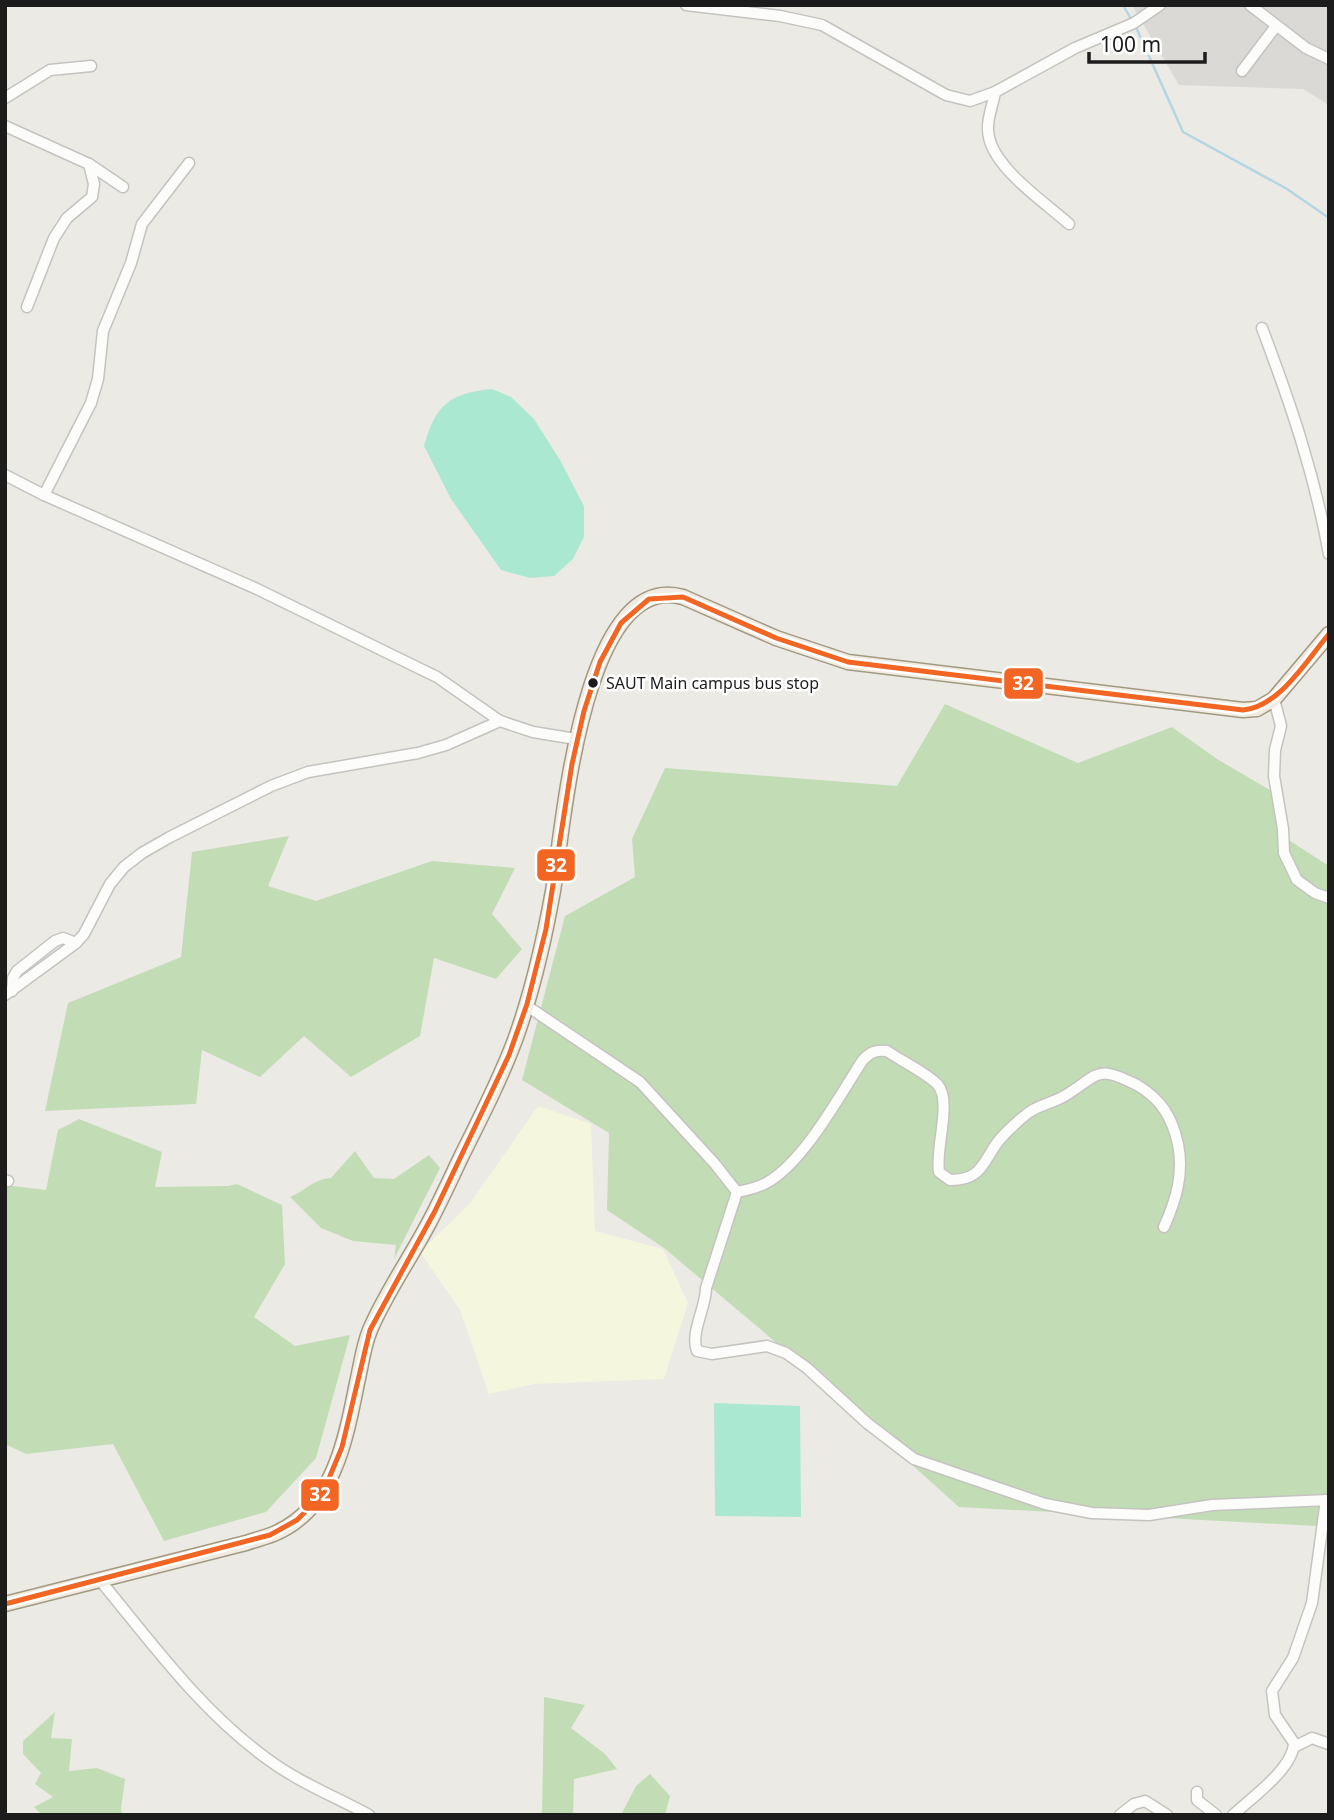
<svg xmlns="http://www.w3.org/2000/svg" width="1334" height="1820" viewBox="0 0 1334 1820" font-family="'Noto Sans',sans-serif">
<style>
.residential{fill:#dbd9d6}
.education{fill:#f5f6de}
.forest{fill:#c2ddb6}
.pitch{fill:#abe8d2}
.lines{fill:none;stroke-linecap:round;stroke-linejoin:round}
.stream{stroke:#b4d6e3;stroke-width:2.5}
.minor-casing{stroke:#c4c3c0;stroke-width:13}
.major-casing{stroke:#a29981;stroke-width:17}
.minor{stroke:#fcfcfb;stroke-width:10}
.major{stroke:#f0ece3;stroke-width:14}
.bus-1-casing{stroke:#fff;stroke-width:10}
.bus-1{stroke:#f26522;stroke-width:5}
.bus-dot{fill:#1c1c1c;stroke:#fff;stroke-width:2.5}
.labels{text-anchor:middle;stroke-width:5;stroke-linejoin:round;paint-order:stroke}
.bus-label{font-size:16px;fill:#1c1c1c;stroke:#fff;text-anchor:start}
.line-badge{stroke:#fff;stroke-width:2.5}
.badge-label{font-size:19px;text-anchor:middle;font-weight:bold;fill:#fff}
</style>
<rect width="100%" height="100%" fill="#eceae4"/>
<polygon class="residential" points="1132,5 1329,5 1329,105 1303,89 1179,85"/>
<polygon class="education" points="538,1106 591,1124 595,1231 663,1249 688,1303 664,1379 534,1384 489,1394 460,1310 420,1252 471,1202"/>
<g class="forest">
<polygon points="945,704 1078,763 1172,727 1217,759 1275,793 1284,837 1329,866 1329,1523 1316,1526 959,1507 766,1334 664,1248 607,1210 609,1133 522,1080 565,916 635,877 632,839 665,768 897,786"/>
<polygon points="289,836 268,886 316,901 432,861 515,868 492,914 522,949 496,979 434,958 420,1036 351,1077 304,1036 260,1077 202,1050 196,1104 45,1111 68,1003 181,957 192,852"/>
<polygon points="79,1119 162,1152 155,1187 228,1186 237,1184 282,1205 285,1264 254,1317 295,1346 350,1335 316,1458 266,1512 164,1541 113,1444 26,1454 5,1444 5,1185 46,1190 58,1130"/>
<path d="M 355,1151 L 374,1178 L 394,1179 L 429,1155 L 440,1168 L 394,1259 L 396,1245 L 353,1241 L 321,1228 L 290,1197 C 308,1189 312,1180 331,1178 Z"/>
<polygon points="544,1697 585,1705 571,1728 605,1754 617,1769 574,1779 573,1815 542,1815"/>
<polygon points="55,1712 51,1738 72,1739 69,1771 97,1768 125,1779 121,1809 122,1815 42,1815 34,1807 53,1797 35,1784 41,1773 23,1754 23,1741"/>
<polygon points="650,1774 670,1796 665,1815 621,1815 636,1786"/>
</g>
<g class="pitch">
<path d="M 492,389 L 511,397 L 534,419 L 560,460 L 584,506 L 584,537 L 573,559 L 554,576 L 530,578 L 501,570 L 451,499 L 424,446 C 435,405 450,393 492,389 Z"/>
<polygon points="714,1403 800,1406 801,1517 715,1516"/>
</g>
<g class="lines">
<g class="stream">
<polyline points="1123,5 1131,19"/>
<polyline points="1135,25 1183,132 1287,189 1329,218"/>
</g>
<defs>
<g id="minor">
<polyline points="686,5 780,16 822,25 946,95 970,101 995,92 1075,48 1134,23 1160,5"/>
<polyline points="1250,5 1306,48 1329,59"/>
<polyline points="1242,71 1276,26"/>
<path d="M 995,92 C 993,105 987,118 988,130 C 989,166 1045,202 1069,224"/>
<polyline points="5,98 50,70 91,66"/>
<polyline points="5,126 89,164 94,184 92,197 67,218 54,238 27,307"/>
<polyline points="89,164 123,187"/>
<path d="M 1262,328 C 1291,405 1314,472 1329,554"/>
<polyline points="5,475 44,495 257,589 396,657 437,677 500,721 533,732 576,739"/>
<polyline points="44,495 91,403 98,379 103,331 131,263 142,224 189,163"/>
<polyline points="1274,699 1281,726 1275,750 1274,776 1283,829 1284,853 1297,880 1315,893 1329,898"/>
<polyline points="12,991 13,978 17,971 55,941 63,938 76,943"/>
<polyline points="5,995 76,943 84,934 110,884 124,867 142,853 170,837 271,786 308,772 418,753 446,745 500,721"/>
<path d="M 527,1006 L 640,1082 L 715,1164 L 737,1192 L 706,1288 C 706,1308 690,1332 697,1351 L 712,1354 L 767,1346 L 786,1353 L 807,1368 L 867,1423 L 914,1459 L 1045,1504 L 1092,1513 L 1149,1515 L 1212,1505 L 1329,1500"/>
<polyline points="5,1180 8,1181"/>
<path d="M 737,1192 C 748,1190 758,1188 768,1182 C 804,1161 839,1097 862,1061 C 870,1052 875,1050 887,1051 C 901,1061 927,1073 938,1085 C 952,1102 935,1149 939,1172 L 950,1180 C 981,1180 982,1164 997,1143 C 1005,1132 1017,1122 1028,1113 C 1040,1104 1054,1103 1066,1095 C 1100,1074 1096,1064 1137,1085 C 1161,1099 1172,1117 1178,1144 C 1184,1174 1176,1200 1164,1227"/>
<path d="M 99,1579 C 151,1642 200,1710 266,1758 C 298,1782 334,1796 369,1815"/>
<polyline points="1294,1747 1312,1738 1329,1744"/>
<polyline points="1197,1792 1197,1800 1216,1815"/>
<polyline points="1120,1815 1134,1804 1145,1801 1167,1815"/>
<path d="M 1233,1815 C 1251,1798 1293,1769 1294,1743 L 1275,1715 L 1272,1691 L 1293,1658 L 1312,1603 L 1326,1500"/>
</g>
<path id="major" d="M 5,1604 L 246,1543 C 257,1539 268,1537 278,1532 C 334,1506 346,1438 357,1383 C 361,1366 363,1347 370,1330 C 386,1292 412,1256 431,1219 C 442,1198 452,1176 462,1155 C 481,1117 500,1080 515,1040 C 532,993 544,941 553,891 C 563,830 582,569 683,597 L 776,638 L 848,662 L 1243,710 L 1257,709 L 1274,699 L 1329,634"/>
</defs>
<use href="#minor" class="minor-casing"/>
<use href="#major" class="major-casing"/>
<use href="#minor" class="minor"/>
<use href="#major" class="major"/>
<defs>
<path id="bus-1" d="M 5,1604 L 270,1535 L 297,1520 L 312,1505 L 325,1488 L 342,1447 L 370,1330 L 435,1211 L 509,1055 L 527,1004 L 546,929 L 572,764 L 584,711 L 600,662 L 621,623 L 649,599 L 683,597 L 776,638 L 848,662 L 1243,710 C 1279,707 1306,661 1329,634"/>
</defs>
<use href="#bus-1" class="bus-1-casing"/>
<use href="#bus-1" class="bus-1"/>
</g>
<circle class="bus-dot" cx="593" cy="683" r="6"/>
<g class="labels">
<g class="bus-label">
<text x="606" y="689">SAUT Main campus bus stop</text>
</g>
</g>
<g class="line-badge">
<rect x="1003" y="667" width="41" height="33" rx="7" fill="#f26522"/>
<rect x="536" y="848" width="40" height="34" rx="7" fill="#f26522"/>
<rect x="300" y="1478" width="40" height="34" rx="7" fill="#f26522"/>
</g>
<g class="badge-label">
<text x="1023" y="690">32</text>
<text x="556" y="872">32</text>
<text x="320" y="1501">32</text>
</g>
<rect width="1334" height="1820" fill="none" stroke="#1c1c1c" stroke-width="14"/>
<path d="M1089 52v10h116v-10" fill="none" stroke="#1c1c1c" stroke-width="3.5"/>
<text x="1100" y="52" font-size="21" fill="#1c1c1c" stroke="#ffffff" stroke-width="5" paint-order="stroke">100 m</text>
</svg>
